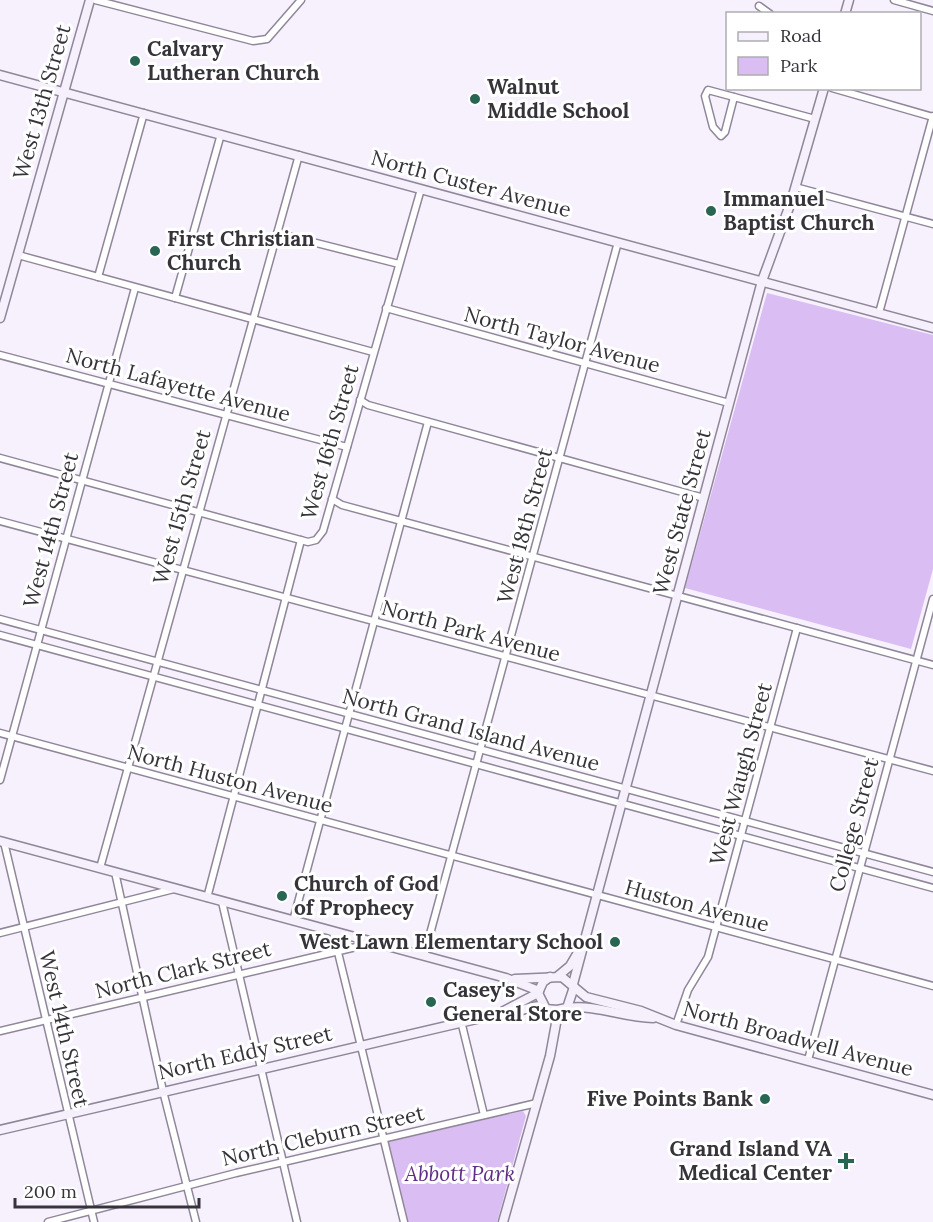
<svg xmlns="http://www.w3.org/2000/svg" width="933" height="1222" viewBox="0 0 933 1222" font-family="Lora,serif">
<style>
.green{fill:#d9bdf3}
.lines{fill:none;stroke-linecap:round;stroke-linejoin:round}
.street-casing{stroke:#908699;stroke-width:9}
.secondary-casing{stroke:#908699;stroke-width:11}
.street{stroke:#fff;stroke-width:6}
.secondary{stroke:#f6f0fc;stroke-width:8}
.poi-dot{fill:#286653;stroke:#fff;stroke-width:2}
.labels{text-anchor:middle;stroke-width:6;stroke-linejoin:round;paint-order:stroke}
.poi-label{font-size:21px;font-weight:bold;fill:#37333b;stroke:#fff;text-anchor:start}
.street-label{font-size:21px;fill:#37333b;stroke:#fff}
.park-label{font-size:21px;font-style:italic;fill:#602d85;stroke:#fff}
</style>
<rect width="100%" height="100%" fill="#f7f1fe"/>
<g class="green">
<polygon points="767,293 933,335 933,569 911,649 685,588"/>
<polygon points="523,1111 526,1116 497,1222 407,1222 388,1142"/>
</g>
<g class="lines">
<defs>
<g id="street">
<polyline points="95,0 253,41 267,39 301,0"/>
<polyline points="894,0 933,11"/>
<polyline points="759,6 770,14"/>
<polyline points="832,88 933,117"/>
<polygon points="708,90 734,97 725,132 721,136 713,127 705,96"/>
<polyline points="734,97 815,119"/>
<polyline points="795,187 933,224"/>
<polyline points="277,233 399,264"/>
<polyline points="18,255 373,352"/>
<polyline points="98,277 144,113"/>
<polyline points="175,298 221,134"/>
<polyline points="386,308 729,403"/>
<polyline points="879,313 933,116"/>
<polyline points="0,355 347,447"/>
<polyline points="360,400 368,405 704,498"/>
<polyline points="0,458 308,542 316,540 323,531 421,189"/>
<polyline points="332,499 342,505 933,665"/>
<polyline points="0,521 933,771"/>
<polyline points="0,619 933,872"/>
<polyline points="0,635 933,888"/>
<polyline points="0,733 933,986"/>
<polyline points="0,780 135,288"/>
<polyline points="4,842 94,1222"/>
<polyline points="100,868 299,155"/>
<polyline points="115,872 163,1091 196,1222"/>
<polyline points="207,898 301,540"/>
<polyline points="222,902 297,1222"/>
<polyline points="293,921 428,422"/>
<polyline points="333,932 404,1222"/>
<polyline points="0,933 174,889"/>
<polyline points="424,956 618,242"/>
<polyline points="461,1021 484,1115"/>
<polyline points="676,1025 688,990 708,957 797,628"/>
<polyline points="0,1031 373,943"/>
<polyline points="808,1060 933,599"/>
<polyline points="48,1222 236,1173 537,1103"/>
</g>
<g id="secondary">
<polyline points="845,14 849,0"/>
<polyline points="0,75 933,328"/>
<polyline points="0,318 90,0"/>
<polyline points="0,841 506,978 539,991"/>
<polyline points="558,976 570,966 580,949"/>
<polyline points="550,977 543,982 538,993 546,1009 557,1010 567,1008 574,987"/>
<polyline points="515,979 562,977 586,997 641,1011 676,1025 933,1095"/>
<polyline points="573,984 762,281 791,202 824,88"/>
<path d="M 567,1008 C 597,1004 624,1018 653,1018"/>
<path d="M 498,1014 C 515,1016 527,1005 543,1006"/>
<polyline points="0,1130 498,1014 538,993"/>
<polyline points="503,1222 550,1056 557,1018 563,1010"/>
</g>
</defs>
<use href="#street" class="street-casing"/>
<use href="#secondary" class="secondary-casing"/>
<use href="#street" class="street"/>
<use href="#secondary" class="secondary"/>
</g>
<g class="poi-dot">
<circle cx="135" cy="61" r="6"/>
<circle cx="475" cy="99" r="6"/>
<circle cx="711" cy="211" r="6"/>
<circle cx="155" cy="251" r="6"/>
<circle cx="282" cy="896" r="6"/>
<circle cx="615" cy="942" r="6"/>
<circle cx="431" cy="1002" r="6"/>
<circle cx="765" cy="1099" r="6"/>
<path d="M843 1152h6v6h6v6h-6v6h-6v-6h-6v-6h6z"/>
</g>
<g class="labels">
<g class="poi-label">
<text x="147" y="56">Calvary<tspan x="147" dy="24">Lutheran Church</tspan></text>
<text x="487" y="94">Walnut<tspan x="487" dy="24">Middle School</tspan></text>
<text x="723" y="206">Immanuel<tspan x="723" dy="24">Baptist Church</tspan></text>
<text x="167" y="246">First Christian<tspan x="167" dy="24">Church</tspan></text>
<text x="294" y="891">Church of God<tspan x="294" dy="24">of Prophecy</tspan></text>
<text x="603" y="949" text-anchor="end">West Lawn Elementary School</text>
<text x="443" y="997">Casey's<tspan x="443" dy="24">General Store</tspan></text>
<text x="753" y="1106" text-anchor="end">Five Points Bank</text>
<text x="832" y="1156" text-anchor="end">Grand Island VA<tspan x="832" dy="24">Medical Center</tspan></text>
</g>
<g class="street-label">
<text transform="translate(42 102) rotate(-74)" y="7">West 13th Street</text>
<text transform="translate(471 184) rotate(15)" y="7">North Custer Avenue</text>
<text transform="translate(562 340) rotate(15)" y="7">North Taylor Avenue</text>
<text transform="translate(178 385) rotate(15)" y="7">North Lafayette Avenue</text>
<text transform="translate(330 442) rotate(-74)" y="7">West 16th Street</text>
<text transform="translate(182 507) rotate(-74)" y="7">West 15th Street</text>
<text transform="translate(682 512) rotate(-75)" y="7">West State Street</text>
<text transform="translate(525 526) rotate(-75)" y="7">West 18th Street</text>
<text transform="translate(51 530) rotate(-75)" y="7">West 14th Street</text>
<text transform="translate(471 631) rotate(15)" y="7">North Park Avenue</text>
<text transform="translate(471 730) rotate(15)" y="7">North Grand Island Avenue</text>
<text transform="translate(741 774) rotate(-75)" y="7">West Waugh Street</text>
<text transform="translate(230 779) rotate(15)" y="7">North Huston Avenue</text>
<text transform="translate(854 825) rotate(-75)" y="7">College Street</text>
<text transform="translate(697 906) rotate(15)" y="7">Huston Avenue</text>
<text transform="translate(183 970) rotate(-14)" y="7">North Clark Street</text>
<text transform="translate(64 1029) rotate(77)" y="7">West 14th Street</text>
<text transform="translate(798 1039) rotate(15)" y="7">North Broadwell Avenue</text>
<text transform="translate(245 1053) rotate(-13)" y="7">North Eddy Street</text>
<text transform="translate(323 1136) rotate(-13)" y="7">North Cleburn Street</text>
</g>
<g class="park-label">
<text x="460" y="1181">Abbott Park</text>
</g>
</g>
<rect x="726" y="12" width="195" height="78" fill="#ffffff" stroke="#afadb1" stroke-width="1.5"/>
<rect x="738" y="32" width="30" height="9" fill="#f6f0fc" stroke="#afadb1" stroke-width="1.5"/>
<text x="780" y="42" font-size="18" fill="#37333b">Road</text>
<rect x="738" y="57" width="30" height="18" fill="#d9bdf3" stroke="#afadb1" stroke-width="1.5"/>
<text x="780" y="72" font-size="18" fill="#37333b">Park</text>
<path d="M15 1198v9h184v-9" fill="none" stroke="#37333b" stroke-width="3"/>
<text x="24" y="1198" font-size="18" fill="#37333b" stroke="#ffffff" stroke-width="4.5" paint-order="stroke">200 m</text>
</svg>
